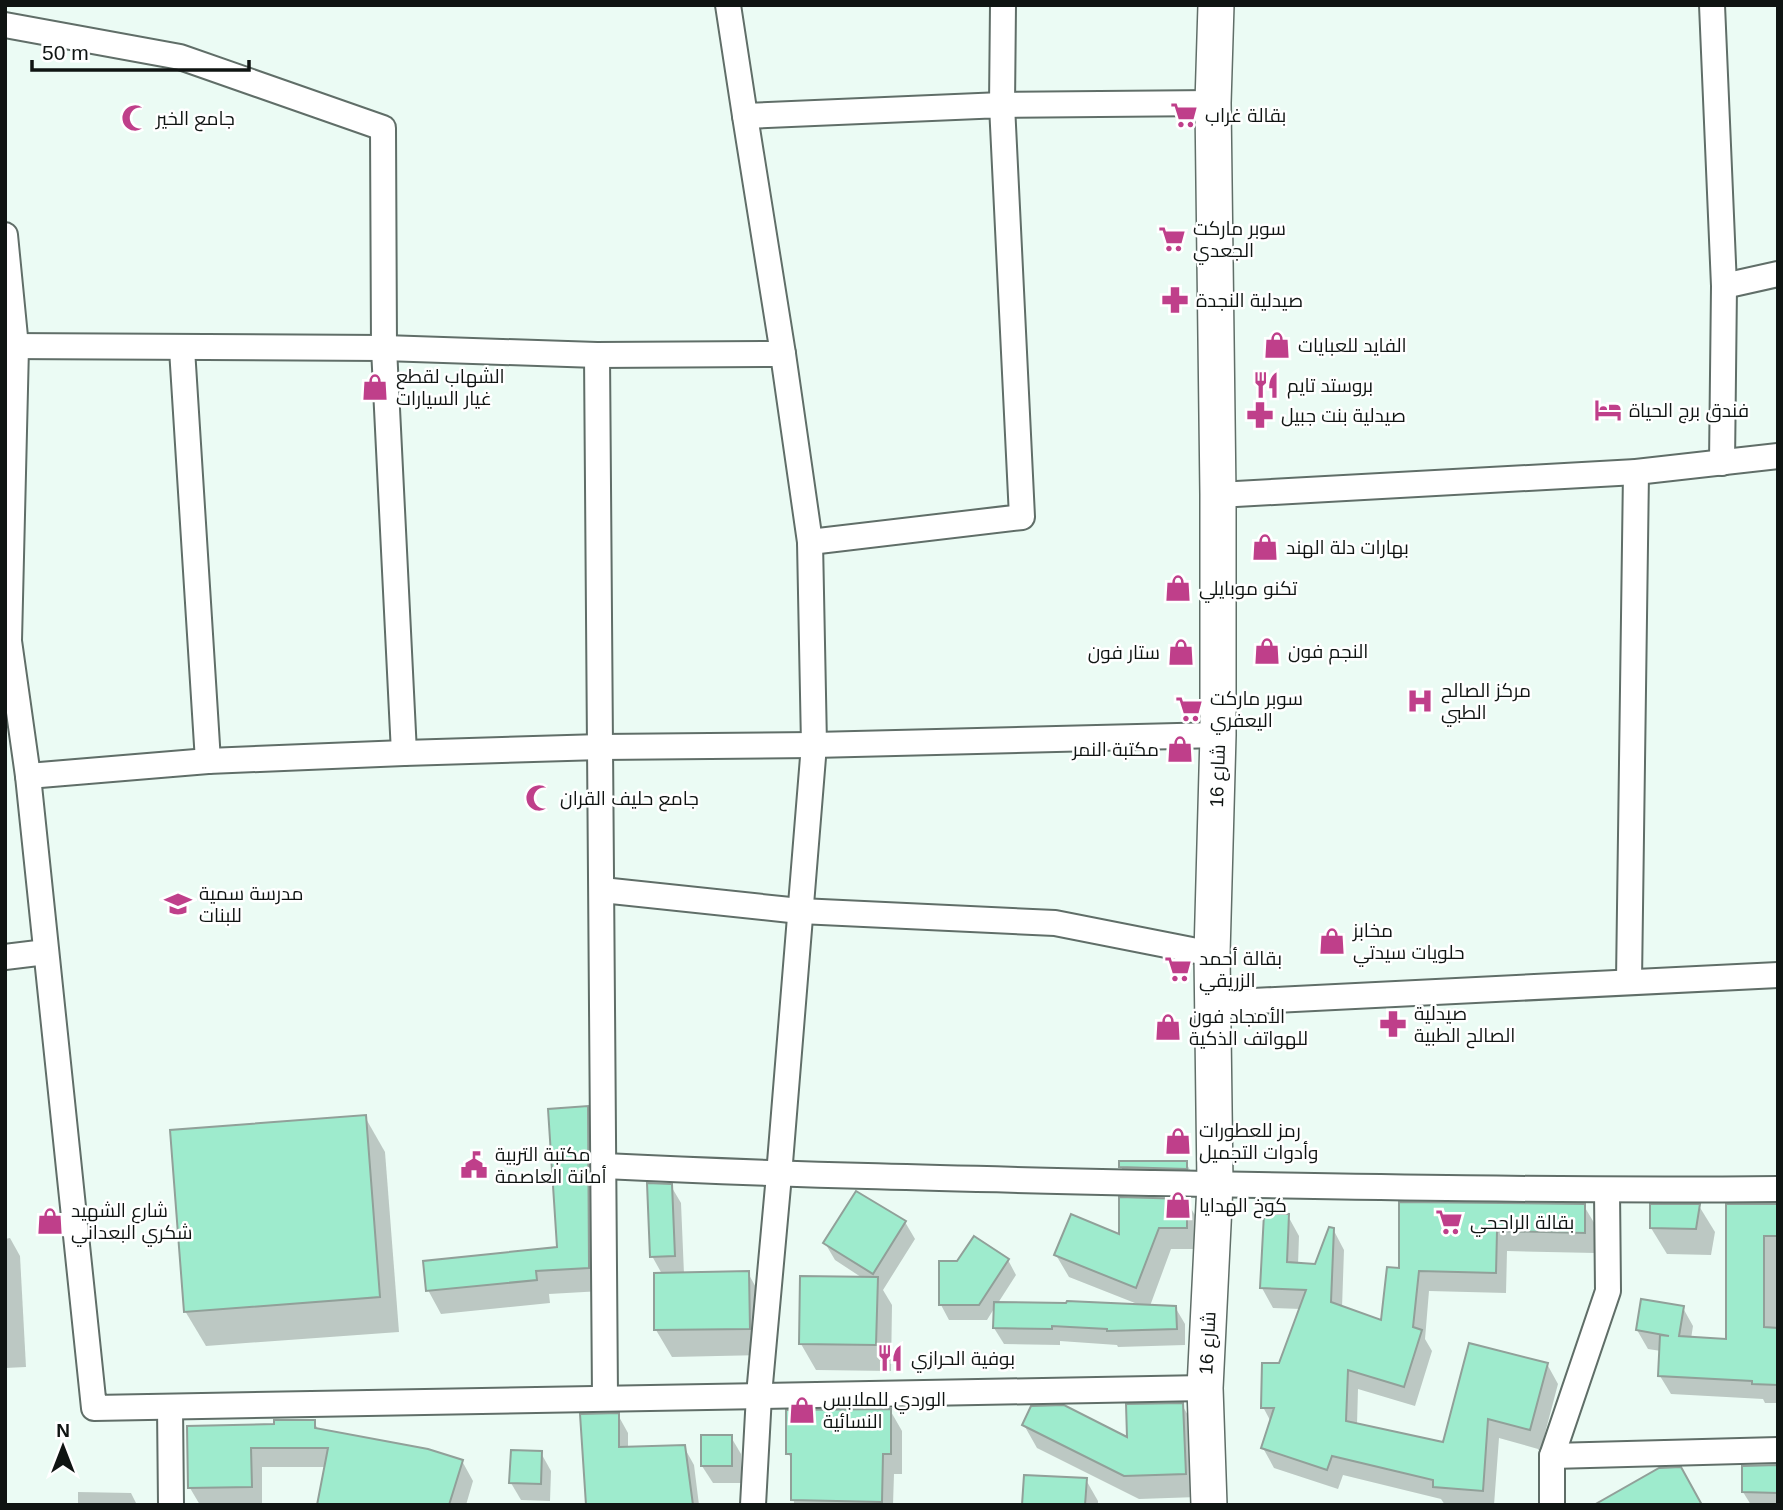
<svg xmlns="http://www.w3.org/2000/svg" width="1783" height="1510" viewBox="0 0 1783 1510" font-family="Helvetica,Cairo,sans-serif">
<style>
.shadow{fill:#0003}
.building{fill:#9eebcd;stroke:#91a099;stroke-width:2}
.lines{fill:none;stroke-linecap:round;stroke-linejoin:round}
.street-casing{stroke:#606e68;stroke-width:28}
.secondary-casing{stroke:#606e68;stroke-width:38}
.street{stroke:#fff;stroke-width:24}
.secondary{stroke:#fff;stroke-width:35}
.labels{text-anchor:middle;stroke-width:5;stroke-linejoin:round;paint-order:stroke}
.poi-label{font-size:19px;fill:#0f1412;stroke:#fff;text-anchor:start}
.street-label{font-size:19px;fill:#0f1412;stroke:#fff}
</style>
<rect width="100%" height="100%" fill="#ebfbf4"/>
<g class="shadow">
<polygon points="587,1108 600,1131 602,1291 549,1294 550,1303 441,1314 428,1290 559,1248"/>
<polygon points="365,1117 385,1152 399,1332 206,1346 185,1311"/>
<polygon points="1186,1163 1201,1189 1136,1193 1121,1167"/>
<polygon points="671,1186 681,1203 684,1274 748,1273 763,1300 764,1355 672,1357 656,1330 656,1274 662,1274 652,1256"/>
<polygon points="1186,1200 1199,1222 1199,1249 1171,1249 1150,1306 1175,1307 1185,1324 1185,1345 1118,1347 1117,1345 1060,1341 1060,1345 1004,1344 994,1328 995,1307 987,1320 949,1320 941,1305 1008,1260 1016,1275 998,1303 1140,1305 1069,1277 1056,1255 1121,1236"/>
<polygon points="1400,1204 1584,1206 1596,1226 1595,1253 1507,1251 1506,1293 1429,1291 1425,1339 1432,1351 1415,1406 1358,1389 1357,1425 1444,1444 1547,1364 1558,1384 1540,1452 1538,1449 1499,1438 1494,1505 1445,1505 1441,1499 1343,1475 1338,1489 1274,1468 1263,1448 1271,1422 1263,1407 1301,1309 1273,1308 1262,1288 1288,1216 1299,1236 1298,1265 1317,1265 1333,1229 1344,1250 1342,1308 1382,1322 1400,1270"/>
<polygon points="1699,1206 1715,1232 1711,1255 1667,1254 1651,1228"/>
<polygon points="1728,1206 1778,1206 1778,1403 1765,1403 1763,1399 1671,1394 1660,1376 1661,1351 1648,1349 1637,1330 1683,1308 1693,1326 1691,1339 1728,1340"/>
<polygon points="905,1222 915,1239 883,1290 892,1305 891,1371 816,1370 801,1344 864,1279 835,1260 825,1243"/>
<polygon points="10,1238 20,1256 26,1367 5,1368 5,1239"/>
<polygon points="1182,1405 1196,1429 1198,1497 1139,1499 1037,1448 1024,1425 1129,1440"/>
<polygon points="890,1410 902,1431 902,1474 894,1474 893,1505 794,1505 793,1462 788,1453"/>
<polygon points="618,1415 628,1433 628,1449 684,1447 694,1465 699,1505 588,1505"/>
<polygon points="314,1422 319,1431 462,1461 473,1481 466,1505 319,1505 326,1467 262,1467 262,1505 200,1505 190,1488 276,1426"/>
<polygon points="731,1437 741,1454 741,1483 713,1483 702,1466"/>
<polygon points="541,1453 551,1471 550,1501 521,1500 511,1483"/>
<polygon points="1778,1467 1778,1505 1751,1505 1743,1492"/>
<polygon points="1086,1480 1098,1501 1098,1505 1024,1505"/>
<polygon points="78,1492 131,1493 137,1505 78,1505"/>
</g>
<g class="building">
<polygon points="588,1106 589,1268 536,1271 537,1280 426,1291 423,1261 557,1247 548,1109"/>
<polygon points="366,1115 380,1297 184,1312 170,1130"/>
<polygon points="1119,1161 1187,1161 1187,1169 1119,1167"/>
<polygon points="647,1183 672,1184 675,1256 650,1257"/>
<polygon points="856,1191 906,1221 873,1274 823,1243"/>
<polygon points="1119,1197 1187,1199 1187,1228 1159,1228 1136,1288 1054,1255 1071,1214 1119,1234"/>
<polygon points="1399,1202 1585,1204 1585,1233 1497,1231 1496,1273 1419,1271 1413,1327 1422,1330 1404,1387 1348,1370 1346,1421 1443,1442 1469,1343 1548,1363 1530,1430 1488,1419 1483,1491 1433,1487 1433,1480 1332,1456 1327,1470 1261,1448 1274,1408 1261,1408 1262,1363 1279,1363 1306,1290 1260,1288 1264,1214 1289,1214 1287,1262 1315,1264 1329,1227 1334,1228 1331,1302 1381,1320 1387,1267 1399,1268"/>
<polygon points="1650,1204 1700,1204 1696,1229 1650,1228"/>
<polygon points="1726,1204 1778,1204 1778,1236 1764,1236 1764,1327 1778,1328 1778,1385 1752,1384 1752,1381 1658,1376 1660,1335 1669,1336 1636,1330 1641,1299 1684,1306 1679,1336 1726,1339"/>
<polygon points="974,1236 1009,1259 979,1305 939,1305 939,1261 957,1261"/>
<polygon points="749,1271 750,1329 654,1330 654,1273"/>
<polygon points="800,1276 878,1277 876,1345 799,1344"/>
<polygon points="1067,1301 1176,1306 1177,1329 1107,1331 1107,1329 1052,1326 1052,1329 993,1328 994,1302 1066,1303"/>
<polygon points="1183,1403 1186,1474 1124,1476 1022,1425 1031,1406 1064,1405 1127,1437 1126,1404"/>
<polygon points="891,1409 891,1454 883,1454 882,1502 791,1500 791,1454 786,1454 786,1410"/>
<polygon points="619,1413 619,1447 685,1445 693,1505 586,1505 580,1414"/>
<polygon points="274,1420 315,1420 315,1428 428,1449 463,1460 449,1505 317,1505 328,1448 251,1448 252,1487 188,1488 187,1426 274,1424"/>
<rect x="701" y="1435" width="31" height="31"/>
<polygon points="511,1450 542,1451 541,1484 509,1483"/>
<polygon points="1778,1465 1778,1493 1742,1492 1742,1466"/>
<polygon points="1681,1467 1702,1505 1594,1505 1659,1468"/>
<polygon points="1024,1475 1087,1478 1085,1505 1022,1505"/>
</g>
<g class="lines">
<defs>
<g id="street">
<polyline points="728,5 745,116 1002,105 1022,517 810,542"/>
<polyline points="1003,5 1002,105 1213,103"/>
<polyline points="1712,5 1724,286 1722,463"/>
<polyline points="5,25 180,57 383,128 384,348 404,753"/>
<polyline points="745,116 783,354 810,542 814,745 779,1175 759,1395 753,1505"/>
<polyline points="5,235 16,347 9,641 28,776 94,1408 1205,1388"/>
<polyline points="1724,286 1778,274"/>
<polyline points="5,346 384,348 597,355 783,354"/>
<polyline points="182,349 208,761"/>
<polyline points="597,355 605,1397"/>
<polyline points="1218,495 1636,472 1778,456"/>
<polyline points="28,776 208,761 404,753 601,747 814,745 1218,735"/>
<polyline points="602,890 800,911 1055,923 1212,954"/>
<polyline points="5,957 46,952"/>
<polyline points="1629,981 1636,472"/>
<polyline points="1214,1003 1778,975"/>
<path d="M 604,1166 C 787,1175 970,1179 1152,1183 C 1361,1187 1569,1191 1778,1189"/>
<polyline points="170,1407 171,1505"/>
<polyline points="1552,1456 1778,1450"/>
<polyline points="1552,1505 1552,1456 1608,1291 1607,1191"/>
</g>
<polyline id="secondary" points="1209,1505 1205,1388 1215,1184 1212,954 1218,735 1218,495 1213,103 1216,5"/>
</defs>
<use href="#street" class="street-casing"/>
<use href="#secondary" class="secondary-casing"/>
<use href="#street" class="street"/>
<use href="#secondary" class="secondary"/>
</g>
<defs>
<symbol id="supermarket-bare" viewBox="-9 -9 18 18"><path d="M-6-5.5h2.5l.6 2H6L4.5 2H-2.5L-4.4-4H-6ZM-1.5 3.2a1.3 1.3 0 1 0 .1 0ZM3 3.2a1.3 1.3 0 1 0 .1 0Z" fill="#bf3f8a" stroke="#fff" stroke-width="2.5" paint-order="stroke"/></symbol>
<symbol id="mosque-bare" viewBox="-9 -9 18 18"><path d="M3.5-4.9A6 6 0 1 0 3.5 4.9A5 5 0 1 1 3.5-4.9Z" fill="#bf3f8a" stroke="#fff" stroke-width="2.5" paint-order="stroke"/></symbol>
<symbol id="pharmacy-bare" viewBox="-9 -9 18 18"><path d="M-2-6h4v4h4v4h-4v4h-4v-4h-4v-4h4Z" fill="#bf3f8a" stroke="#fff" stroke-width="2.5" paint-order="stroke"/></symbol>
<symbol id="shop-bare" viewBox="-9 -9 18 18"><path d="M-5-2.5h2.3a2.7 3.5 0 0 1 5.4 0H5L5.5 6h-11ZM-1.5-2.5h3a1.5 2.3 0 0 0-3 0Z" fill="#bf3f8a" stroke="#fff" stroke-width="2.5" paint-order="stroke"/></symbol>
<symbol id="restaurant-bare" viewBox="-9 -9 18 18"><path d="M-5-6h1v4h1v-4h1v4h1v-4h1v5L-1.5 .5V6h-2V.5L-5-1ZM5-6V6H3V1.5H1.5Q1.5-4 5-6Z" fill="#bf3f8a" stroke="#fff" stroke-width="2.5" paint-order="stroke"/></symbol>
<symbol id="hotel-bare" viewBox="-9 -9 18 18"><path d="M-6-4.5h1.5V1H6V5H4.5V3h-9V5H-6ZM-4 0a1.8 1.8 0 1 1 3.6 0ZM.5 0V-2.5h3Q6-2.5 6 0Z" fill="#bf3f8a" stroke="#fff" stroke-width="2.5" paint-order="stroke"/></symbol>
<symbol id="hospital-bare" viewBox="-9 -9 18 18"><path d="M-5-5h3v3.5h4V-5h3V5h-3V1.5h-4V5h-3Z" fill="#bf3f8a" stroke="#fff" stroke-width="2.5" paint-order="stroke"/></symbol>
<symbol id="school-bare" viewBox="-9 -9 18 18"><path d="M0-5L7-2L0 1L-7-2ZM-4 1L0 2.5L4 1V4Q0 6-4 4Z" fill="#bf3f8a" stroke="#fff" stroke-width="2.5" paint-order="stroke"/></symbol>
<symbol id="civic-bare" viewBox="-9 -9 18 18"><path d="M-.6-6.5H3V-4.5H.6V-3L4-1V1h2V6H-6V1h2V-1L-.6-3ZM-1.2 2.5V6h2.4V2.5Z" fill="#bf3f8a" stroke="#fff" stroke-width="2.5" paint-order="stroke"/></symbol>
</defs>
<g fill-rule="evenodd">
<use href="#supermarket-bare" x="1165" y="96" width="38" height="38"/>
<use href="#mosque-bare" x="116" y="99" width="38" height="38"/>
<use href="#supermarket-bare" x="1153" y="220" width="38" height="38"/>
<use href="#pharmacy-bare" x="1156" y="281" width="38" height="38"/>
<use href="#shop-bare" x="1258" y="326" width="38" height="38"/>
<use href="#restaurant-bare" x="1247" y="366" width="38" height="38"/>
<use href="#shop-bare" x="356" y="368" width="38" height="38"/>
<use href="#hotel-bare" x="1589" y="391" width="38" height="38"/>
<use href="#pharmacy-bare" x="1241" y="396" width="38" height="38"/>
<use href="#shop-bare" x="1246" y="528" width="38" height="38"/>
<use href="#shop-bare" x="1159" y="569" width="38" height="38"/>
<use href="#shop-bare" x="1248" y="632" width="38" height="38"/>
<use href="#shop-bare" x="1162" y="633" width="38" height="38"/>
<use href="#hospital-bare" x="1401" y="682" width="38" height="38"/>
<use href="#supermarket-bare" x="1170" y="690" width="38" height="38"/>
<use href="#shop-bare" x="1161" y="730" width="38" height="38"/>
<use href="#mosque-bare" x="520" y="779" width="38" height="38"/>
<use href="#school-bare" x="159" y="885" width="38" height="38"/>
<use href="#shop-bare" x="1313" y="922" width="38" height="38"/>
<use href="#supermarket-bare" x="1159" y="950" width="38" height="38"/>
<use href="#pharmacy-bare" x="1374" y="1005" width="38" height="38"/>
<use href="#shop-bare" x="1149" y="1008" width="38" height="38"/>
<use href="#shop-bare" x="1159" y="1122" width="38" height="38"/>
<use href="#civic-bare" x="455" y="1146" width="38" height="38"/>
<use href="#shop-bare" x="1159" y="1186" width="38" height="38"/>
<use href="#shop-bare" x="31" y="1202" width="38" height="38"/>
<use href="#supermarket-bare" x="1430" y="1203" width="38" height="38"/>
<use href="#restaurant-bare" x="871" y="1339" width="38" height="38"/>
<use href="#shop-bare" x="783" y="1391" width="38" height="38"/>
</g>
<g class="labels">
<g class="poi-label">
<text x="1205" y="122">بقالة غراب</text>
<text x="156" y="125">جامع الخير</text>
<text x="1193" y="235">سوبر ماركت<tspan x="1193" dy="22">الجعدي</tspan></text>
<text x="1196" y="307">صيدلية النجدة</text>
<text x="1298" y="352">الفايد للعبايات</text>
<text x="396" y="383">الشهاب لقطع<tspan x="396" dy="22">غيار السيارات</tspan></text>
<text x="1287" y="392">بروستد تايم</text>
<text x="1629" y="417">فندق برج الحياة</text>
<text x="1281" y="422">صيدلية بنت جبيل</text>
<text x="1286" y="554">بهارات دلة الهند</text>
<text x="1199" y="595">تكنو موبايلي</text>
<text x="1288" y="658">النجم فون</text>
<text x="1160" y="659" text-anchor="end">ستار فون</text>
<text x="1441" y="697">مركز الصالح<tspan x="1441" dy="22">الطبي</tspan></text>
<text x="1210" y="705">سوبر ماركت<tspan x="1210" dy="22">اليعفري</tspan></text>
<text x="1159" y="756" text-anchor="end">مكتبة النمر</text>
<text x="560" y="805">جامع حليف القران</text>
<text x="199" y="900">مدرسة سمية<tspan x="199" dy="22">للبنات</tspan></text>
<text x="1353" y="937">مخابز<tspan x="1353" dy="22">حلويات سيدتي</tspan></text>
<text x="1199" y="965">بقالة أحمد<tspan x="1199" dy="22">الزريقي</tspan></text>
<text x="1414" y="1020">صيدلية<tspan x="1414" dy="22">الصالح الطبية</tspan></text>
<text x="1189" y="1023">الأمجاد فون<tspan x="1189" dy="22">للهواتف الذكية</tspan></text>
<text x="1199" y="1137">رمز للعطورات<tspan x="1199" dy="22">وأدوات التجميل</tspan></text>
<text x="495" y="1161">مكتبة التربية<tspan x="495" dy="22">أمانة العاصمة</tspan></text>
<text x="1199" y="1212">كوخ الهدايا</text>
<text x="71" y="1217">شارع الشهيد<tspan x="71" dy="22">شكري البعداني</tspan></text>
<text x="1470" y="1229">بقالة الراجحي</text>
<text x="911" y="1365">بوفية الحرازي</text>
<text x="823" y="1406">الوردي للملابس<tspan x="823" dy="22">النسائية</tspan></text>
</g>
<g class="street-label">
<text transform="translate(1217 776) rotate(-88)" y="7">شارع 16</text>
<text transform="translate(1207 1343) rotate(-87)" y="7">شارع 16</text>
</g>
</g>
<rect width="1783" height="1510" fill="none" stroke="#0f1412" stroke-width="14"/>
<g transform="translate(63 1447)" stroke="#ffffff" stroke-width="5" paint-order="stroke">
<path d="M0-5L12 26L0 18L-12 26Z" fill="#0f1412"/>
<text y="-10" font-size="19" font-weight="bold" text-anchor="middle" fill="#0f1412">N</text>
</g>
<path d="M32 60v10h217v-10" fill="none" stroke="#0f1412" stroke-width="3.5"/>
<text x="42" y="60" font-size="21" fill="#0f1412" stroke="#ffffff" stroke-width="5" paint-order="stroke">50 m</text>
</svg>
